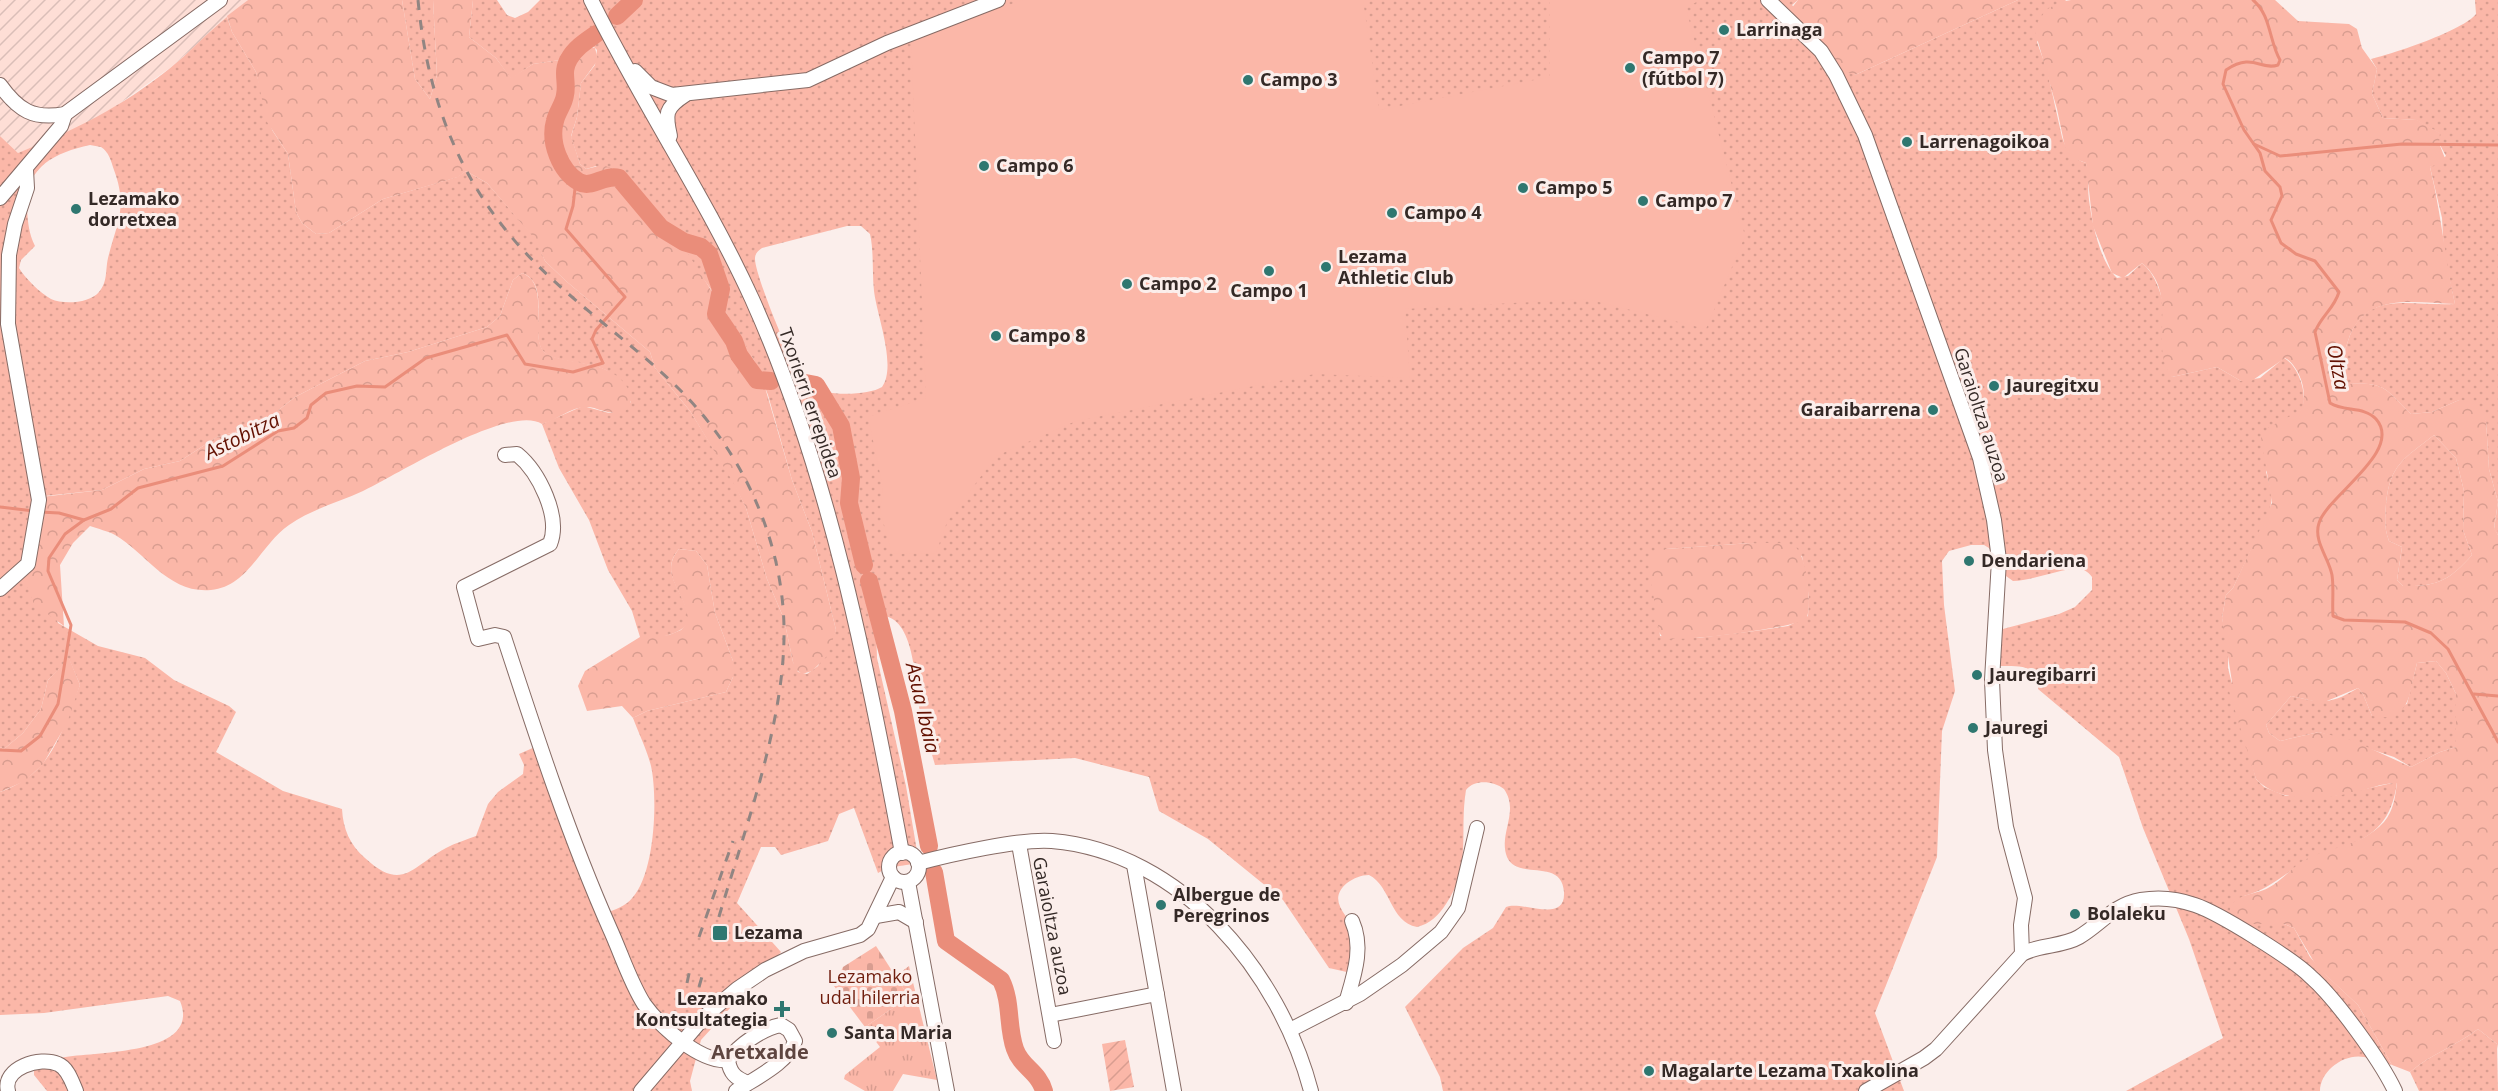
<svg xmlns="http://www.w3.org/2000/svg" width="2498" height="1091" viewBox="0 0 2498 1091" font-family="'Open Sans',sans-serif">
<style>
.industrial{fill:url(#industrial-furrows)}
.grass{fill:url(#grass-dots);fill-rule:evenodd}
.forest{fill:url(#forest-crowns);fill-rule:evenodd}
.cemetery{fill:url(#cemetery-stones)}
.park{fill:url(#park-tufts)}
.garden{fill:url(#garden-furrows)}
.pitch{fill:#fbb7a8}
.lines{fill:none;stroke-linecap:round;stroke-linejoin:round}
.stream{stroke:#ea8d7a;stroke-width:3}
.river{stroke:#ea8d7a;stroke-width:18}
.minor-casing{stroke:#866b65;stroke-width:16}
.minor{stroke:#fff;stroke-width:14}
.rail{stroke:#918582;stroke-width:3;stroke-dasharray:10 10;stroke-linecap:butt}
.poi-dot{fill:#2f7770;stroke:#fbeeeb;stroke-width:2}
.labels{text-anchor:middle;stroke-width:6;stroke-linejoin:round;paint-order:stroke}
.poi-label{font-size:18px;font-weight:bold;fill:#342926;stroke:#fbeeeb;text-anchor:start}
.street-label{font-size:18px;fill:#342926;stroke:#fbeeeb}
.park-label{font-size:18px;fill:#6f1d0d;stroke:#fbeeeb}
.water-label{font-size:20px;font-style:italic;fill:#631102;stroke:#fbeeeb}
.neighbourhood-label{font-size:20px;font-weight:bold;fill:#5e4540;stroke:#fbeeeb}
</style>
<defs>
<pattern id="industrial-furrows" width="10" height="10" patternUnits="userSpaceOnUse" patternTransform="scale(1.5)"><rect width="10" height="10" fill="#feded6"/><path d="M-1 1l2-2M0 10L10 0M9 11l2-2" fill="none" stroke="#dabeb8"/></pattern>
<pattern id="grass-dots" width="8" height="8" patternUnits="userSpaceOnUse" patternTransform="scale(1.5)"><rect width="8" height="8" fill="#fbb7a8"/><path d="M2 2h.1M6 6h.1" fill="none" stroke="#d89d90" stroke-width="1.8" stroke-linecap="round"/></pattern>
<pattern id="forest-crowns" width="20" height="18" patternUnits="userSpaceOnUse" patternTransform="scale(1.5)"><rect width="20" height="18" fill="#fbb7a8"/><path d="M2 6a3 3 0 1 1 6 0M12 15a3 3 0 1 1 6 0" fill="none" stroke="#d89d90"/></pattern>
<pattern id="cemetery-stones" width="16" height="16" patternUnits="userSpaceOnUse" patternTransform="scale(1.5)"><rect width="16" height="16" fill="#fbb7a8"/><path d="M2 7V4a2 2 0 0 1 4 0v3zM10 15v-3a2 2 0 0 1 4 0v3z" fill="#d89d90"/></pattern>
<pattern id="park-tufts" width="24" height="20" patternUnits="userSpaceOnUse" patternTransform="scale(1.5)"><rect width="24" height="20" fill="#fbb7a8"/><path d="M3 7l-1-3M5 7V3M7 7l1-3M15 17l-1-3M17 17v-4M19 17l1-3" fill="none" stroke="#d89d90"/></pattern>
<pattern id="garden-furrows" width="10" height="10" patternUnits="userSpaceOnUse" patternTransform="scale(1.5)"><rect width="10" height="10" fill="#fbb7a8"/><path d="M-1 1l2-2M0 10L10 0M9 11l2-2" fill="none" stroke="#d89d90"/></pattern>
</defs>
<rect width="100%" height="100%" fill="#fbeeeb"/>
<polygon class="industrial" points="0,0 248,0 170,68 106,113 75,130 18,153 0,136"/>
<g class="grass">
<polygon points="402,0 433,0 437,75 430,99 415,79"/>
<path d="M 473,0 L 497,0 L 507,15 L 515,18 L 528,12 L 540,0 L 1798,0 L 1792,5 L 1855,75 L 2018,0 L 2071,0 L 2066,0 L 2037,42 L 2047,70 L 2062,137 C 2066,150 2073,159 2086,163 C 2090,175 2087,187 2089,200 C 2092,223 2100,262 2117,278 L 2128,276 L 2142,263 C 2169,285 2168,344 2172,377 L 2217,367 L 2241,381 L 2260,378 L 2284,358 C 2298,365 2307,392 2303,407 L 2266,472 C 2270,486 2274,498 2269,512 L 2233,588 L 2226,595 L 2222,618 L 2228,645 L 2228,668 L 2256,779 L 2264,787 L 2286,796 L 2333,796 L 2397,782 C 2392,819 2377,835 2342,848 C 2332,852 2320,853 2311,858 C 2287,871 2271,889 2244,896 L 2241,924 L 2284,924 L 2294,928 L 2310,957 L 2326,975 L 2358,1005 L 2392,1065 C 2382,1063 2373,1059 2364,1057 C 2344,1053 2320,1071 2320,1091 L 2126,1091 L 2223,1038 L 2189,939 L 2143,828 L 2119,757 L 2038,689 C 2040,664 2018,666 2000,666 L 1999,630 L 2059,614 L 2075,607 L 2092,590 L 2092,577 C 2089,573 2086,570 2080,569 C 2064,567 2033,581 2013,581 L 2006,576 L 1989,548 L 1984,545 L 1971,545 L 1949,551 L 1942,561 L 1944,605 L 1955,691 L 1942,731 L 1937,857 L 1875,1013 L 1904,1091 L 1443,1091 L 1440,1077 L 1405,1007 L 1463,948 L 1493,928 L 1506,907 C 1522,900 1566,925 1564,892 C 1562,857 1517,881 1507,857 C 1498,834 1520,812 1504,789 C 1493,781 1475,779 1466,790 C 1459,832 1472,866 1446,904 C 1439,915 1430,924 1417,927 C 1390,922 1391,886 1369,875 C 1361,875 1354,878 1347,883 C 1326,901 1348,915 1356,932 C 1361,943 1359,963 1360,975 L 1329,968 L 1283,900 L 1208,839 L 1159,811 L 1149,777 L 1075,758 L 935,765 C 930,747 924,729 920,711 C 915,688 916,620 884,616 L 876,627 L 877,658 L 906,786 L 919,863 L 887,868 L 878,873 L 854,808 L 839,814 L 828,841 L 781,855 L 775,847 L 761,847 L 737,903 L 781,952 L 701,1040 L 690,1081 L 692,1091 L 47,1091 L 34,1075 L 34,1069 C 42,1065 51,1060 60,1058 C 90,1051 203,1057 180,1001 L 168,996 L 44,1013 L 0,1015 L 0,792 C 54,773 61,731 80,685 L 69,659 L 48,680 L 41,709 L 23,733 L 4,749 L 0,747 L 0,136 L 18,153 C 73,131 123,106 169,69 C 189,53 207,33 227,17 L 232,32 L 256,72 L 272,130 L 288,154 L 296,212 L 302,223 L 316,234 L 329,233 L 383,199 L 457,177 L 466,171 L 487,183 L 536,239 L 545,261 L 566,281 L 650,352 L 655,368 L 690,411 L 734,482 L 746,508 L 767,579 L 784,619 L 793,662 L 798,672 L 807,674 L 818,666 L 836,630 L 812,532 L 792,480 L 768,395 L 755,362 L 718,299 L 658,216 L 645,203 L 611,184 L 596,166 L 586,169 L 580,164 L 571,137 L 577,117 L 581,83 L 595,65 L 597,50 L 593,46 L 560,60 L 533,64 L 511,79 L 496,58 L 469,37 ZM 90,145 L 101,147 C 109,152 111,161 114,170 C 128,208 117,222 108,258 C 105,272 108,281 99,292 C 90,303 64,305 51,299 C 40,293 25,278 19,268 L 21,260 L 35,246 C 29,234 28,223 27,210 C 24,168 53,153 90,145 ZM 847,226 L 861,226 L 870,234 C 874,252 872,272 874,291 C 877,316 897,366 882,387 C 868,396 824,396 809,387 C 797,379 755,276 755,259 C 755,253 758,251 762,248 ZM 522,273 C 552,284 529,333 543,351 C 552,363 594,361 609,372 C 618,378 625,393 631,402 L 621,412 L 609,413 L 583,406 L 542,424 L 559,468 L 589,520 L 608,570 L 632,611 L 640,637 C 656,639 678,636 688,623 C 691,596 656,575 679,549 L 696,551 L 707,565 L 715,613 L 733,661 L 733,677 L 726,692 L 647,711 L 633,718 C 639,734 647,750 651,766 C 658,798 655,872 633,897 C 626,906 615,910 605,913 L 535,747 L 519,754 L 524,765 L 523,774 L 498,792 L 488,804 L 476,836 C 466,840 455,843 446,848 C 412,866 403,893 365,858 C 350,845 343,829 342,809 L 283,791 L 216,752 L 236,712 L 229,706 L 174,680 L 145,658 L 98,646 L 58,623 L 35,557 L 39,543 L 35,497 L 102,490 L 144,469 L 180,461 L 217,437 L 260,425 L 295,397 L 365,361 L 408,352 L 487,327 L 500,316 L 513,280 ZM 1751,543 L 1802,556 L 1809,597 L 1808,616 L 1788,626 L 1755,631 L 1697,638 L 1660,636 L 1656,600 L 1666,549 Z"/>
<path d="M 2475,0 L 2498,0 L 2498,535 L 2494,529 L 2498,502 L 2489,469 L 2486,421 L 2459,400 L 2432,412 L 2411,414 C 2384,388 2387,382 2347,384 L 2341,377 C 2340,364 2344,353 2348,341 C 2365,288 2412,307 2455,304 L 2444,254 L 2442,218 L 2430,167 L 2446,156 L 2439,143 L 2439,133 L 2416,120 L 2383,118 L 2372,94 L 2377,69 L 2371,59 C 2393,54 2464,30 2476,14 Z"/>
<path d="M 2434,435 L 2456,458 L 2464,491 L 2463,530 L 2472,555 C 2450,580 2437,587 2403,586 L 2397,580 L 2402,547 L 2389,541 C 2384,528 2385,518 2386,504 C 2390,464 2404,459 2434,435 Z"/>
<path d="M 2436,661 L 2446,673 L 2456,694 L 2456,747 L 2440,752 L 2411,767 L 2394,757 L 2319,732 L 2280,741 L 2269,733 L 2266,725 L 2291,696 C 2321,703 2330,705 2358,688 L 2363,694 L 2372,716 L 2407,704 L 2417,663 Z"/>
<path d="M 2478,1029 L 2497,1044 L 2498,1091 L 2419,1091 L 2410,1072 C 2431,1054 2456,1046 2478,1029 Z"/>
</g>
<g class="forest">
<polygon points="248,0 402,0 415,79 430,99 437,75 433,0 473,0 469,37 496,58 511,78 533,64 560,60 586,46 595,48 598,60 581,83 577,117 571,136 580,164 586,169 603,165 613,169 614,179 611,184 645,203 685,249 749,350 764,384 792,480 812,532 836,630 827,656 812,671 802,674 795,669 793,662 784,619 767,579 746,508 733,482 690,411 655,368 650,352 566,281 545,261 535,239 487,183 466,171 458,177 383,199 329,233 316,234 302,223 296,212 288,154 267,122 256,72 232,32 227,16"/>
<polygon points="1798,0 2018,0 1855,75 1840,70 1787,14"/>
<path d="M 2071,0 L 2275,0 L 2298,21 L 2349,24 L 2357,29 L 2362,48 L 2377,69 L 2372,94 L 2383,118 L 2417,120 L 2440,133 L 2439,143 L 2446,161 L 2430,167 C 2441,213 2445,258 2455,304 C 2413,303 2364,291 2348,341 C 2344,353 2340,364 2340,377 L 2347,384 C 2387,382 2384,388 2411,414 L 2432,412 L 2459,400 L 2469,401 L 2479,406 L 2486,421 L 2489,469 L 2498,502 L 2494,528 L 2498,535 L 2498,1049 L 2497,1044 L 2478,1029 C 2456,1046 2431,1054 2410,1072 L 2392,1065 L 2358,1005 L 2317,967 L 2294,928 L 2284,924 L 2241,924 L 2230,914 C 2228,894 2256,895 2268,888 C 2281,881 2290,870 2301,862 C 2327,846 2359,849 2384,822 C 2394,810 2395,797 2397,783 C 2381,783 2367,790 2351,793 C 2321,800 2279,803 2256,779 L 2229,691 L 2232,682 L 2222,618 L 2226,595 L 2233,588 L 2272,503 L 2261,437 L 2269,427 L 2300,411 C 2310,397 2300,366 2285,358 L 2250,382 L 2241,381 L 2217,367 L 2172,377 C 2147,345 2181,295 2142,263 L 2123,278 L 2112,273 L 2093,226 L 2086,163 L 2073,158 L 2065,147 L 2057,109 L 2035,31 L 2037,23 L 2046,10 L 2060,2 ZM 2434,435 L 2456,458 L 2464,491 L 2463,530 L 2472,555 C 2450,580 2437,587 2403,586 L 2397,580 L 2402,547 L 2389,541 C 2384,528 2385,518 2386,504 C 2390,464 2404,459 2434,435 ZM 2436,661 L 2446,673 L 2456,694 L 2456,747 L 2440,752 L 2411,767 L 2354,741 L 2319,732 L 2280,741 L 2269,733 L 2266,725 L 2291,696 L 2322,703 L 2358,688 L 2363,694 L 2372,716 C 2411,724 2409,693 2417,663 Z"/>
<path d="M 522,273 C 550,283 531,331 542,349 C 551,366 609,356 627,387 C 629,392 632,399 630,405 C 624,418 607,412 597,409 C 576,401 561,419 542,424 C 510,403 397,475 363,491 C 339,502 312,509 289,525 C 261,544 248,587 211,590 C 169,594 147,554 115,535 C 108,531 98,529 90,526 L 73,543 L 60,565 L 64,626 L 34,604 L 23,575 L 38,549 L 41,497 L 102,490 L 144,469 L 180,461 L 217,437 L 260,425 L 295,397 L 365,361 L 408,352 L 487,327 L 500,316 L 513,280 Z"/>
<path d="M 1751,543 C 1763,544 1783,541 1794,546 C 1807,553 1813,608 1806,619 C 1794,628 1676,643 1663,638 L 1659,632 L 1649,567 L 1651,556 L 1666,549 Z"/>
<path d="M 679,549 L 696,551 L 707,565 L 715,613 L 733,661 L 733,677 L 726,692 L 647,711 L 633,718 L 622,706 L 587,711 L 578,686 L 585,671 L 640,637 L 669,635 L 681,630 L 687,623 C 691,596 656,576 679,549 Z"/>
<polygon points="69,658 80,685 67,723 43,764 25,781 0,792 0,747 4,749 23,733 41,709 48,680"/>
</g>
<polygon class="cemetery" points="876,946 909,997 865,1027 834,986 843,967"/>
<polygon class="park" points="909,966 937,1080 903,1074 893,1091 865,1091 844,1079 845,1075 880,1047 865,1027 909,997 898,980 904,976 901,972"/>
<polygon class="garden" points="1125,1040 1134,1087 1110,1091 1102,1044"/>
<polygon class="pitch" points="1023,0 1363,0 1379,110 1550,77 1550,0 1700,0 1686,8 1745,236 1706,329 1587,299 1405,309 1410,378 1315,374 1076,421 996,456 947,522 936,553 892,554 880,510 883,488 868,417 926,398 911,40"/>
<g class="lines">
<g class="stream">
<path d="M 2253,0 C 2271,15 2269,41 2280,60 L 2278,65 C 2261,71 2253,52 2226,70 L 2223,84 L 2244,130 L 2260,153 L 2265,171 L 2280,187 L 2282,196 L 2271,220 L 2281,243 L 2296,254 L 2315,261 L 2339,292 C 2334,309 2321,316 2315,332 L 2330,403 C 2344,412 2364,406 2376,419 C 2404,451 2327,496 2319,523 C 2313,541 2329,558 2332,575 C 2334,589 2332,603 2333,616 L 2344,620 L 2405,622 L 2431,633 L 2448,649 L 2498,742"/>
<polyline points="2254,144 2280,156 2402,144 2498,145"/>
<polyline points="0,507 34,511"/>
<polyline points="40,512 59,513 84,520 111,509 138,488 223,466 278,431 294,428 307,418 311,405 326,393 357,386 385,387 426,358 507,335 525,364 573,372 603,363 592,339 596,330 625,297 566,229 573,206 576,180"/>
<polyline points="2474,694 2498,696"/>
<polyline points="0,750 21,751 40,736 58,704 71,625 48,571 49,558 65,534 84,520"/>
</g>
<g class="river">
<polyline points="617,16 634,0"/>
<path d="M 596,34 C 586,41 575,48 569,59 C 561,72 568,82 565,95 C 564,104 557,112 555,121 C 549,142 560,171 579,182 C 592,189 604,174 619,178 L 661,228 L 684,242 L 701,247 L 709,254 L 721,289 L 716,314 L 734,341 L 739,355 L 757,380 L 771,381"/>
<polyline points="795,381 816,385 841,426 851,478 849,503 864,565"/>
<polyline points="869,581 903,711 929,846"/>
<path d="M 934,872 L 946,941 L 1001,980 C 1012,1002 1007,1027 1015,1049 C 1021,1067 1039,1072 1044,1091"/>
</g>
<defs>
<g id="minor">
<path d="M 591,0 C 641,102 705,196 752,299 C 829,470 868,669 902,853"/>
<polyline points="1768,0 1821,51 1836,75 1865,135 1980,458 1994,520 1999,560 1992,680 1995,750 2006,827 2025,898 2021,925 2022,954"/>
<polyline points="635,71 651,87 672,95 808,80 887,43 998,0"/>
<path d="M 0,85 C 18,110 33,120 65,114 L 220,0"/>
<path d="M 670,136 C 665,114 665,108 685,95"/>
<polyline points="0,198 61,126 65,114"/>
<path d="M 505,455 L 517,454 C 539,472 561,517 550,544 L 464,587 L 478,639 L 495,635 L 504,637 C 536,735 568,834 610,929 C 621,953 630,982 644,1004 C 660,1026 700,1063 728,1060"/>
<polyline points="0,589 28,564 39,500 8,324 9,255 15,224 27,188 26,170"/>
<polyline points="1019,844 1054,1041"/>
<circle cx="904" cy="867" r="15"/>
<path d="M 918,863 C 948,855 1023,838 1052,841 C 1182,852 1280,973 1311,1091"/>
<polyline points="1134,865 1174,1091"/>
<polyline points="908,882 947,1091"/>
<polyline points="876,916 899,912 916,922"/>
<path d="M 1346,1003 C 1354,975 1364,948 1352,921"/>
<polyline points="1050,1015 1157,994"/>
<polyline points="1290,1030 1360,994 1402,965 1441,932 1458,908 1477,828"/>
<path d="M 8,1091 C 2,1068 40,1056 58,1064 C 68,1068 72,1082 76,1091"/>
<polyline points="641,1091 704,1017 737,989 765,970 804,951 860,935 868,929 893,877"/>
<path d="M 736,1091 C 755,1078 788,1063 795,1041 L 789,1030 L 781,1025 C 763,1028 739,1045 728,1060 C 730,1073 735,1078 748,1083"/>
<path d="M 1866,1091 L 1924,1058 L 1936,1049 L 2022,954 C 2040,944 2062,947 2079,937 C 2101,924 2113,905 2141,900 C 2158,897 2178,899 2195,905 C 2219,913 2293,959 2311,977 C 2336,999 2381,1061 2395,1091"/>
</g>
</defs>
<use href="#minor" class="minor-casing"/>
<use href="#minor" class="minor"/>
<g class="rail">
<path d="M 418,0 C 426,84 451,162 505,229 C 553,290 620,332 676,386 C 740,448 782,536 784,626 C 786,727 739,843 712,941"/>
<polyline points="699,937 733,841"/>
<polyline points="687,983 690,969"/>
<polyline points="699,987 703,973"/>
</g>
</g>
<g class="poi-dot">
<circle cx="1724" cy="30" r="6"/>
<circle cx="1630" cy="68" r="6"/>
<circle cx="1248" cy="80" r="6"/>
<circle cx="1907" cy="142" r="6"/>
<circle cx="984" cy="166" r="6"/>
<circle cx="1523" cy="188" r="6"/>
<circle cx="1643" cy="201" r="6"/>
<circle cx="76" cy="209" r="6"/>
<circle cx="1392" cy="213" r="6"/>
<circle cx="1326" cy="267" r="6"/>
<circle cx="1269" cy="271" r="6"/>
<circle cx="1127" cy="284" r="6"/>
<circle cx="996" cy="336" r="6"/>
<circle cx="1994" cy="386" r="6"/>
<circle cx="1933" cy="410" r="6"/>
<circle cx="1969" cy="561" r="6"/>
<circle cx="1977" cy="675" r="6"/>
<circle cx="1973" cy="728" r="6"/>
<circle cx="1161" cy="905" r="6"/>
<circle cx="2075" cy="914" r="6"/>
<rect x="712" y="925" width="16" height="16" rx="3"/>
<path d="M779 1000h6v6h6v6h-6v6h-6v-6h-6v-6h6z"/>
<circle cx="832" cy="1033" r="6"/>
<circle cx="1649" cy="1071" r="6"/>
</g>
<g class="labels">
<g class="poi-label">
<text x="1736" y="36">Larrinaga</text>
<text x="1642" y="64">Campo 7<tspan x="1642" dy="21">(fútbol 7)</tspan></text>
<text x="1260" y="86">Campo 3</text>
<text x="1919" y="148">Larrenagoikoa</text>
<text x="996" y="172">Campo 6</text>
<text x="1535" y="194">Campo 5</text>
<text x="88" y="205">Lezamako<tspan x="88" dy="21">dorretxea</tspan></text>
<text x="1655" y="207">Campo 7</text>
<text x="1404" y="219">Campo 4</text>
<text x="1338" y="263">Lezama<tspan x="1338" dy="21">Athletic Club</tspan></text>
<text x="1139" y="290">Campo 2</text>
<text x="1269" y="297" text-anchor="middle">Campo 1</text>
<text x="1008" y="342">Campo 8</text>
<text x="2006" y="392">Jauregitxu</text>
<text x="1921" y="416" text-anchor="end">Garaibarrena</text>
<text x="1981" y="567">Dendariena</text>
<text x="1989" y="681">Jauregibarri</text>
<text x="1985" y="734">Jauregi</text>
<text x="1173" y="901">Albergue de<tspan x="1173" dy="21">Peregrinos</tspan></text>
<text x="2087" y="920">Bolaleku</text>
<text x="734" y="939">Lezama</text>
<text x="768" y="1005" text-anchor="end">Lezamako<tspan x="768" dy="21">Kontsultategia</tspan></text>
<text x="844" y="1039">Santa Maria</text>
<text x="1661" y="1077">Magalarte Lezama Txakolina</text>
</g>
<g class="street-label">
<text transform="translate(810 403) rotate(71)" y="6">Txorierri errepidea</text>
<text transform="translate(1981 415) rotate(72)" y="6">Garaioltza auzoa</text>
<text transform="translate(1052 926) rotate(79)" y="6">Garaioltza auzoa</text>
</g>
<g class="park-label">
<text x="870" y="983">Lezamako<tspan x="870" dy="21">udal hilerria</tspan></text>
</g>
<g class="water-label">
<text transform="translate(2338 367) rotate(79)" y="7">Oltza</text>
<text transform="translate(242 436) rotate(-26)" y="7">Astobitza</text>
<text transform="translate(923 708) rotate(77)" y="7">Asua Ibaia</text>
</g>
<g class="neighbourhood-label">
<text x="760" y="1059">Aretxalde</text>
</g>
</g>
</svg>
